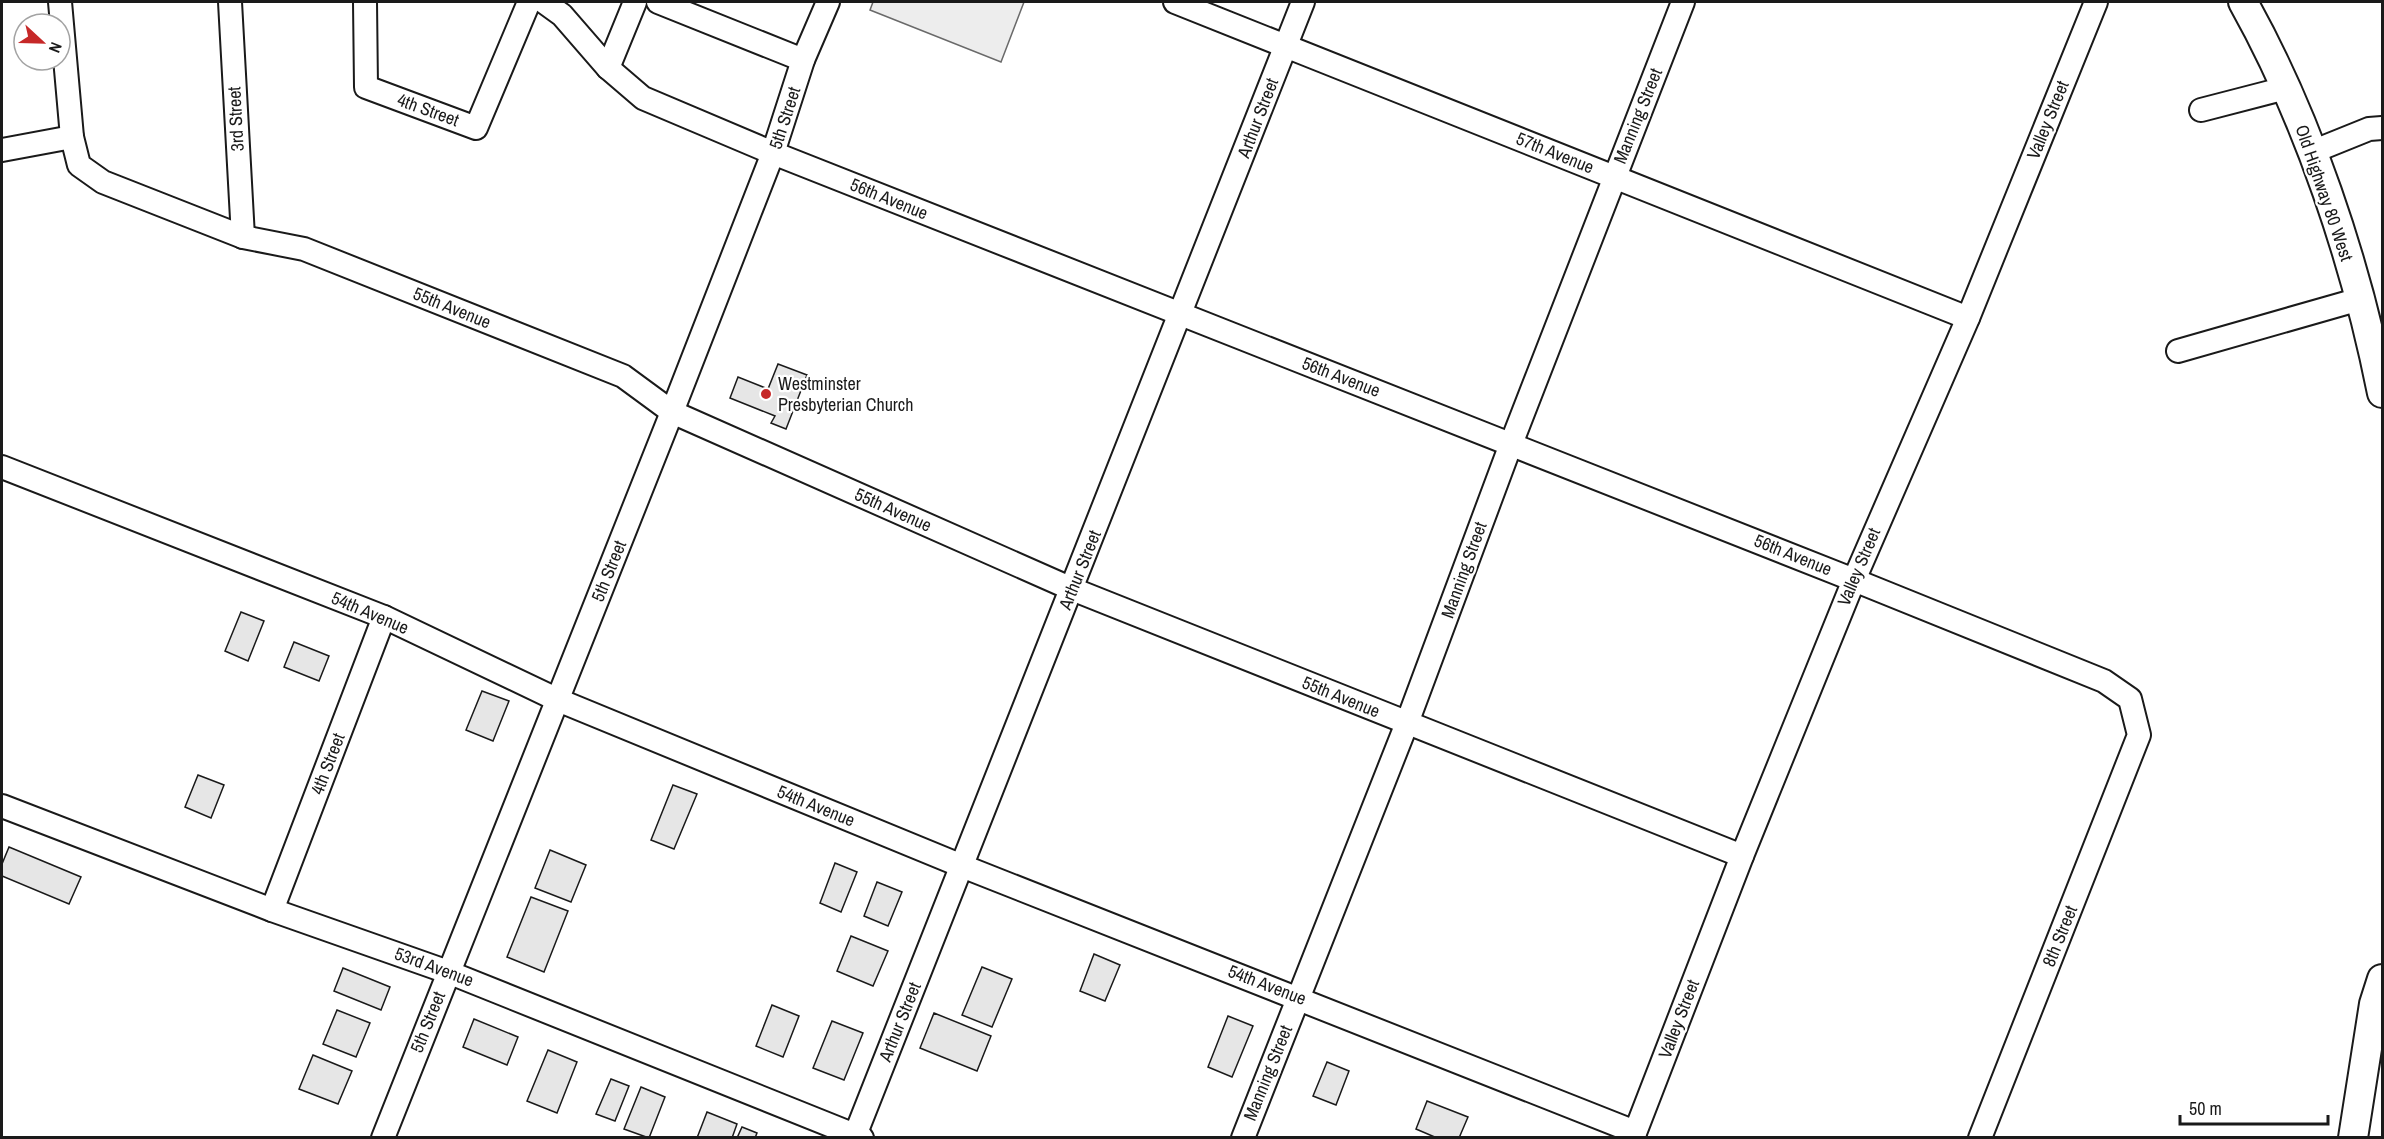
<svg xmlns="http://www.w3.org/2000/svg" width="2384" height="1139" viewBox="0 0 2384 1139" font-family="'Archivo Narrow',sans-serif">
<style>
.parking{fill:#ededed;stroke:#6a6a6a;stroke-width:1.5}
.building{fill:#e6e6e6;stroke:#1a1a1a;stroke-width:1.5}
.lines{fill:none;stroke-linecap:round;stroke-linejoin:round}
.minor-casing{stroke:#1a1a1a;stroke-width:26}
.major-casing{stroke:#1a1a1a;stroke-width:32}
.minor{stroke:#fff;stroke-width:22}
.major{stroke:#fff;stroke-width:28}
.poi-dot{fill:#c62828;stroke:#fff;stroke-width:2}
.labels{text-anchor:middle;stroke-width:4.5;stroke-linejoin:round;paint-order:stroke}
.street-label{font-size:18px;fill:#1a1a1a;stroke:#fff}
.poi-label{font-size:18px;fill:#1a1a1a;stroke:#fff;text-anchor:start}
</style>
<rect width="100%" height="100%" fill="#fff"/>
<polygon class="parking" points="873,2 1024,2 1001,62 870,10"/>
<g class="building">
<polygon points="778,364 807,375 786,429 771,423 775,416 730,398 738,377 768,389"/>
<polygon points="241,612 264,621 248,661 225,651"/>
<polygon points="294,642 329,656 319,681 284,667"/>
<polygon points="482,691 509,701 493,741 466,730"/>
<polygon points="198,775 224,785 211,818 185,807"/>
<polygon points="673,785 697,794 674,849 651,840"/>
<polygon points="9,847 81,877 69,904 2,876 2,864"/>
<polygon points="550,850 586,865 571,902 535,888"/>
<polygon points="835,863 857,872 841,912 820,903"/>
<polygon points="877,882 902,892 888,926 864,916"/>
<polygon points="531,897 568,911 544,972 507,957"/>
<polygon points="851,936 888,951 873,986 837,971"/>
<polygon points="1094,954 1120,965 1105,1001 1080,991"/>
<polygon points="982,967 1012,979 992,1027 962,1015"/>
<polygon points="343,968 390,987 381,1010 334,991"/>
<polygon points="772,1005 799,1016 783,1057 756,1046"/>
<polygon points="337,1010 370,1023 356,1057 323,1044"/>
<polygon points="934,1013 991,1036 977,1071 920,1048"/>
<polygon points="1228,1016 1253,1026 1232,1077 1208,1067"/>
<polygon points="474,1019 518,1037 507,1065 463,1047"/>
<polygon points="832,1021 863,1033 844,1080 813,1068"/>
<polygon points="548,1050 577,1062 557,1113 527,1101"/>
<polygon points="313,1055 352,1071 338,1104 299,1089"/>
<polygon points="1327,1062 1349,1071 1336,1105 1313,1096"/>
<polygon points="611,1079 629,1086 615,1121 596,1114"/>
<polygon points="641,1087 665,1097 649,1138 624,1129"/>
<polygon points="1427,1101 1468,1117 1459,1138 1437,1138 1416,1129"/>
<polygon points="707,1112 737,1124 732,1138 697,1138"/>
<polygon points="742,1127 757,1133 755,1138 737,1138"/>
</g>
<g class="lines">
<defs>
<g id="minor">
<polyline points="60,2 72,137 79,165 103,182 243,237 304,249 623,376 672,412 1072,589 1742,856"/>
<polyline points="230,2 243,237"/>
<polyline points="365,2 366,87 476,128 529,2"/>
<polyline points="544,2 562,15 608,68 643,98 773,153 1854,580 2104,681 2130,699 2139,735 1980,1138"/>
<polyline points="658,2 803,60"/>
<polyline points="1175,2 1968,318"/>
<polyline points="608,68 635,2"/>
<polyline points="2201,110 2286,88"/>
<polyline points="2,150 72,137"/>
<polyline points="2312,152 2369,129 2382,128"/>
<polyline points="2178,351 2360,299"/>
<polyline points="2,467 384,617 558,700 962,866 1635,1132"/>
<polyline points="2,806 272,910 448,972 862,1138"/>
<polyline points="272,910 384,617"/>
<polyline points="383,1138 672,412 773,153 803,60 828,2"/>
<polyline points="854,1138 1303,2"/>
<polyline points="1243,1138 1407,723 1511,444 1683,2"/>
<polyline points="1633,1138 1742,856 1854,580 1968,318 2096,2"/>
</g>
<g id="major">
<path d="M 2243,2 C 2308,118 2356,262 2382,393"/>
<polyline points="2353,1138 2374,1004 2382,979"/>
</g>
</defs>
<use href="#minor" class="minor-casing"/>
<use href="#major" class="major-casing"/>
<use href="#minor" class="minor"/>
<use href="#major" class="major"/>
</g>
<circle class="poi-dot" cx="766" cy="394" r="6"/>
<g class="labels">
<g class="street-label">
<text transform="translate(428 110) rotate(20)" y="6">4th Street</text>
<text transform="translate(1638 116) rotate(-68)" y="6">Manning Street</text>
<text transform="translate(785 118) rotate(-72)" y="6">5th Street</text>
<text transform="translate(1258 118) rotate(-69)" y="6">Arthur Street</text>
<text transform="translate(236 119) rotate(-93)" y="6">3rd Street</text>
<text transform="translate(2048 120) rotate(-68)" y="6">Valley Street</text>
<text transform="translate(1555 153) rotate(22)" y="6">57th Avenue</text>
<text transform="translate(2324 193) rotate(71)" y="6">Old Highway 80 West</text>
<text transform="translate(889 199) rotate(22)" y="6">56th Avenue</text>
<text transform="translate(452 308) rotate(22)" y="6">55th Avenue</text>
<text transform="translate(1341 377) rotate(21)" y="6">56th Avenue</text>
<text transform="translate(893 510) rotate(24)" y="6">55th Avenue</text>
<text transform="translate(1793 555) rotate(22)" y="6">56th Avenue</text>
<text transform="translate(1859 567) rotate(-67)" y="6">Valley Street</text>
<text transform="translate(1080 570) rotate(-68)" y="6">Arthur Street</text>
<text transform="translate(1464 570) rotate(-70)" y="6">Manning Street</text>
<text transform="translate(609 571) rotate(-68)" y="6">5th Street</text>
<text transform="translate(370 613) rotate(23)" y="6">54th Avenue</text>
<text transform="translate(1341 697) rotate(22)" y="6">55th Avenue</text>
<text transform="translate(328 764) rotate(-69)" y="6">4th Street</text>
<text transform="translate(816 806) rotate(22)" y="6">54th Avenue</text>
<text transform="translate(2060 936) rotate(-68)" y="6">8th Street</text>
<text transform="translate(434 967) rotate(20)" y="6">53rd Avenue</text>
<text transform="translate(1267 985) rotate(21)" y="6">54th Avenue</text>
<text transform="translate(1679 1019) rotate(-69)" y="6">Valley Street</text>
<text transform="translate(428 1022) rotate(-68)" y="6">5th Street</text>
<text transform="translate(900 1022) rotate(-68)" y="6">Arthur Street</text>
<text transform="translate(1268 1073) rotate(-68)" y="6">Manning Street</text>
</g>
<g class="poi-label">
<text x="778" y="390">Westminster<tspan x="778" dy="21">Presbyterian Church</tspan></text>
</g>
</g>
<rect width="2384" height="1139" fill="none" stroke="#1a1a1a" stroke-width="6"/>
<g transform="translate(42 42) rotate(112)"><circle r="28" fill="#ffffff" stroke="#a3a3a3" stroke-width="1.5"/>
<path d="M0-4.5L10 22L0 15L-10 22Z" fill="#c62828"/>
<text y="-9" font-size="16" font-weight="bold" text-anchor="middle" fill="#1a1a1a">N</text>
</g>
<path d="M2180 1115v9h148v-9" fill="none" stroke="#1a1a1a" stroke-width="3"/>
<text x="2189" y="1115" font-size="18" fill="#1a1a1a" stroke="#ffffff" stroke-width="4.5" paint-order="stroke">50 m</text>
</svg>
